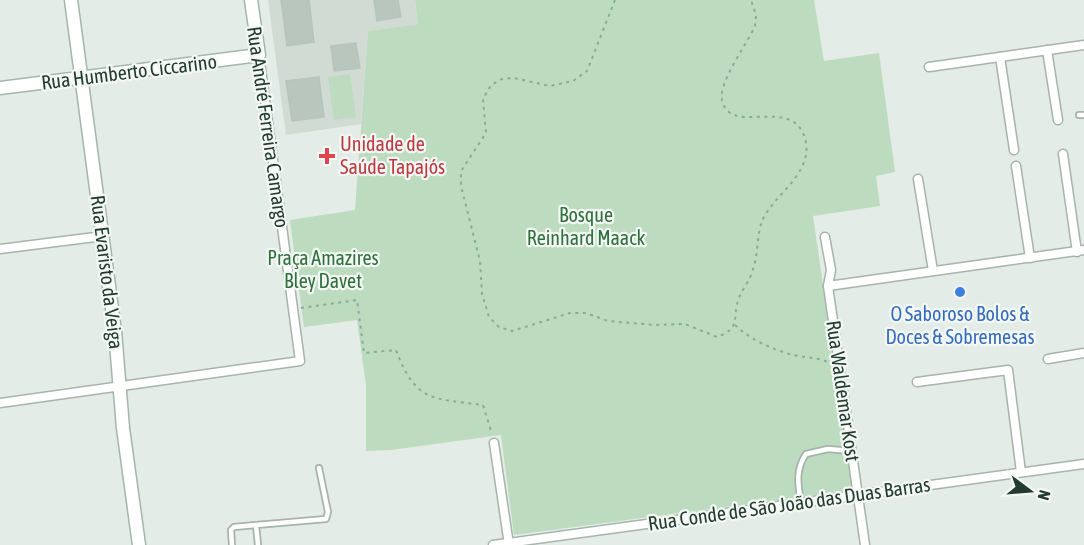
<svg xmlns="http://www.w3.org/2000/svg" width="1084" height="545" viewBox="0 0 1084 545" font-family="'Asap Condensed',sans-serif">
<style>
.built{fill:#d1dbd4}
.green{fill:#bddbbf}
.building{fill:#b8c6be;stroke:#b6c5bb;stroke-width:1.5}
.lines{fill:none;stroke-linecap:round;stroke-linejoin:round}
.lane-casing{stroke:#a6b4ac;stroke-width:8}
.street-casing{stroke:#a6b4ac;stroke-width:11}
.secondary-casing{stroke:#a2b7ab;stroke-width:15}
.path{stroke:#85ad98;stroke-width:2;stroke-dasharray:3 4.5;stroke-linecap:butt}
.lane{stroke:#fff;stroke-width:4.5}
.street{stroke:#fff;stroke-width:8}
.secondary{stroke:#fff;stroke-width:12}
.health-dot{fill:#e0444e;stroke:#f3f8f5;stroke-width:2}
.shop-dot{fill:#3f7fe0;stroke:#f3f8f5;stroke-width:2}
.labels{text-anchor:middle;stroke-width:4.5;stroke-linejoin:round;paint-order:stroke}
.street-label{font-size:20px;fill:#243c30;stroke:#f3f8f5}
.health-label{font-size:20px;fill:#be3a42;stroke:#f3f8f5;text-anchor:start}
.park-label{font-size:20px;fill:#30703c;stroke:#f3f8f5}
.shop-label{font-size:20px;fill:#366cbe;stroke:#f3f8f5}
</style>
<rect width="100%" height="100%" fill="#e3ece6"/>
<polygon class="built" points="268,0 415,0 418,24 368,31 361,124 286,135"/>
<g class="green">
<polygon points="415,0 814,0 824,61 879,53 895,172 876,176 880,206 813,216 853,490 514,535 501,435 391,450 366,451 366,385 357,320 304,327 290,220 355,210 368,31 418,24"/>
<polygon points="350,74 356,117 334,120 328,77"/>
</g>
<g class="building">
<polygon points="281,0 309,0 314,42 287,46"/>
<polygon points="374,0 398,0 401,17 377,21"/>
<polygon points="356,43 360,68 334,71 331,46"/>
<polygon points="319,77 324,117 292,121 286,81"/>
</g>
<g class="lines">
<defs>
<g id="lane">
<polyline points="1079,115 1084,115"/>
<path d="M 801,503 C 798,485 795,470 806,454 L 828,449 L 851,451"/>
<polyline points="232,545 231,530 234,527 256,525"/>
<polyline points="258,545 256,525 326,519 328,512 319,468"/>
</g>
<g id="street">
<polyline points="1047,50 1058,120"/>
<polyline points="1000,57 1014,150"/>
<polyline points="929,67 1084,45"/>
<polyline points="1063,154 1077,252"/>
<polyline points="1016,166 1030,258"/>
<polyline points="918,179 933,271"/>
<polyline points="825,237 831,270 828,286 865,545"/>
<polyline points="0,249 103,236"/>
<polyline points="828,286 1084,250"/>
<polyline points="1048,359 1084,353"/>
<polyline points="917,382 1008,370 1021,472"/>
<polyline points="0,403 300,361 259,55"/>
<polyline points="494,443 509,545"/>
<polyline points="493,545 1084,464"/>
</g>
<g id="secondary">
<polyline points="71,0 115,331 123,428 139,545"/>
<polyline points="0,88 259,55 251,0"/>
</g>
</defs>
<use href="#lane" class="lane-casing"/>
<use href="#street" class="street-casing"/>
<use href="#secondary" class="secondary-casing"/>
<g class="path">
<path d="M 615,0 L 587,71 L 573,81 L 550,86 L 514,78 L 502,79 L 491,85 L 483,99 L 486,133 L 461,171 L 461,186 L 480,261 L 482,294 L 489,317 L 499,327 L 512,331 L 570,313 L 586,313 L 608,321 L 655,325 L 685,324 L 717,337 C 743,327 731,318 739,298 C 743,288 751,279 753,269 C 758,255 757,238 761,224 C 770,195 820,172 803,133 C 787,98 730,136 722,100 C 718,83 747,44 755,26 L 756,15 L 751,0"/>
<path d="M 301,308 L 357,300 L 364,353 L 396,350 C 416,403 432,398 483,405 L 492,434"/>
<path d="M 735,325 C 751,340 771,349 793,355 C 806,358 818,357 830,363"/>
</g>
<use href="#lane" class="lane"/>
<use href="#street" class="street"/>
<use href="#secondary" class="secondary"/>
</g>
<path class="health-dot" d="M324 147h6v6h6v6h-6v6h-6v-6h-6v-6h6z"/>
<circle class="shop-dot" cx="960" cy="292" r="6"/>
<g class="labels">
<g class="street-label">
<text transform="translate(129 72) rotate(-7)" y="7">Rua Humberto Ciccarino</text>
<text transform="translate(268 127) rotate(82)" y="7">Rua André Ferreira Camargo</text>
<text transform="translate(107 272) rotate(83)" y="7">Rua Evaristo da Veiga</text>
<text transform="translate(843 391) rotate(82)" y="7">Rua Waldemar Kost</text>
<text transform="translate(789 504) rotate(-8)" y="7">Rua Conde de São João das Duas Barras</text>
</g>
<g class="health-label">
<text x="340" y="151">Unidade de<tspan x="340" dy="23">Saúde Tapajós</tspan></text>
</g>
<g class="park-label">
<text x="586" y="222">Bosque<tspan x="586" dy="23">Reinhard Maack</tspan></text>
<text x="323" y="265">Praça Amazires<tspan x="323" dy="23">Bley Davet</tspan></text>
</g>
<g class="shop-label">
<text x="960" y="321">O Saboroso Bolos &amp;<tspan x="960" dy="23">Doces &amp; Sobremesas</tspan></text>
</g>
</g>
<g transform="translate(1030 491) rotate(106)" stroke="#f3f8f5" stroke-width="4.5" paint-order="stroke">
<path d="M0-4.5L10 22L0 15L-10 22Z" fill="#243c30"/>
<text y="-9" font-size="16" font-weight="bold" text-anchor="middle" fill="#243c30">N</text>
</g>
</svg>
